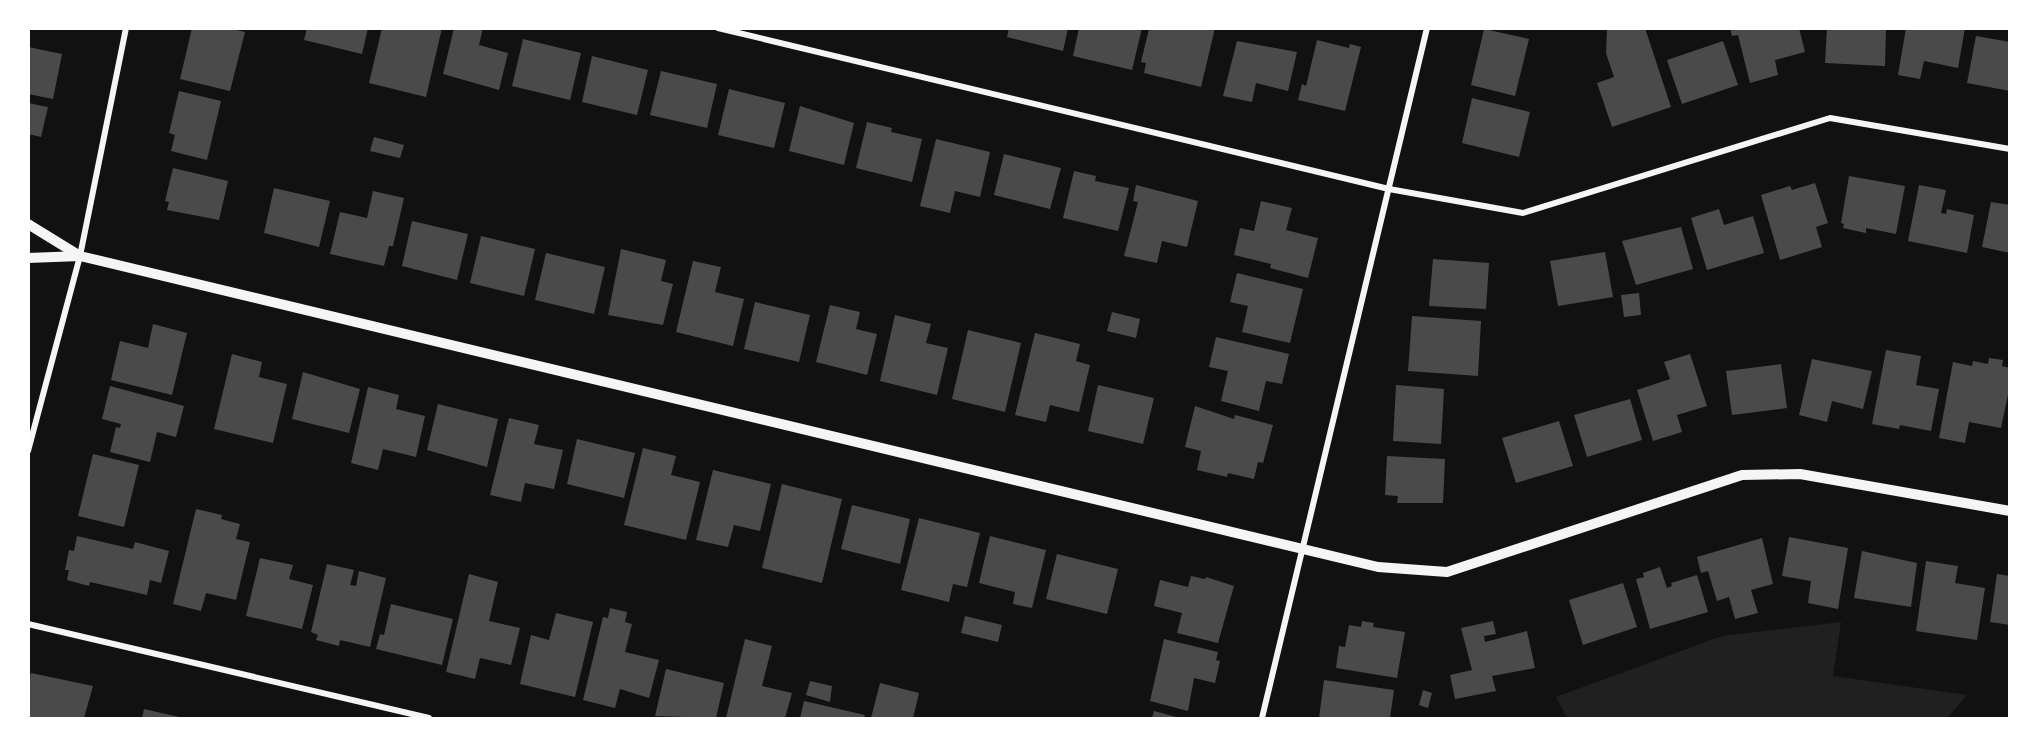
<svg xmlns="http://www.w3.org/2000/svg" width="2038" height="747" viewBox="0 0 2038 747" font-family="Raleway,sans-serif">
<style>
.green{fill:#202020}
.building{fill:#4a4a4a}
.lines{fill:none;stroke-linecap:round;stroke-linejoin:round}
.minor{stroke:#f5f5f5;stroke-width:6}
.tertiary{stroke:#f5f5f5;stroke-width:10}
</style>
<rect width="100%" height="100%" fill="#111"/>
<polygon class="green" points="1841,622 1833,676 1967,695 1947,718 1567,718 1556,697 1722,636"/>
<g class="building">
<polygon points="192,28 228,28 245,32 230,91 180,79"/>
<polygon points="307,28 368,28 362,54 304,40"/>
<polygon points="382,28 442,28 426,97 369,83"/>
<polygon points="454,28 483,28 479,45 508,53 499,90 443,74"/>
<polygon points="1009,28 1068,28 1063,51 1007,37"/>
<polygon points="1079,28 1142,28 1132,70 1073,56"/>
<polygon points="1154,28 1215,28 1201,87 1144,73 1146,63 1141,62 1149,29"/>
<polygon points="1607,28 1645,28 1671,107 1612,127 1597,83 1614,77 1606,53"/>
<polygon points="1730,28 1799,28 1805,52 1775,60 1778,75 1750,83 1738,35 1732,36"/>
<polygon points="1827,28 1886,28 1885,66 1825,63"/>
<polygon points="1906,28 1965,28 1958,68 1924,61 1920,79 1898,75"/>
<polygon points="1484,29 1529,39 1515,96 1471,85"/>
<polygon points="1976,36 2010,42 2010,91 1967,83"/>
<polygon points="523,39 581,53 570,100 512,86"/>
<polygon points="1317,40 1349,48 1350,44 1361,47 1345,111 1298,100 1302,84 1306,86"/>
<polygon points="1237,41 1297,52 1288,91 1256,83 1252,102 1223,96"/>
<polygon points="1723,41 1738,85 1682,104 1667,60"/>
<polygon points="28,47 62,54 53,99 28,94"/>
<polygon points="592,56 648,70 637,115 582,102"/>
<polygon points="661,71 717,84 707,128 650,115"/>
<polygon points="729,89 785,103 774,148 718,135"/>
<polygon points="179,91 221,101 207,160 171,151 175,135 169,133"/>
<polygon points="1472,98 1530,112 1519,157 1462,143"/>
<polygon points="28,103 48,107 41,137 28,134"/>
<polygon points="800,106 854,123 844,165 789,151"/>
<polygon points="867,122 892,128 891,132 922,139 912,182 856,168"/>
<polygon points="374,137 404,145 400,158 370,151"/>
<polygon points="936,139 990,152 980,197 955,191 950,213 920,206"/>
<polygon points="1004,154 1061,168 1050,209 994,195"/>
<polygon points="173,168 228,181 219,220 167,210 169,202 165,201"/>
<polygon points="1074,171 1096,176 1095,181 1129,188 1118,231 1063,218"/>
<polygon points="1849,176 1905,186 1896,234 1866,228 1866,233 1843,228 1844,224 1841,223"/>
<polygon points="1815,183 1828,223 1816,227 1822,247 1780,260 1761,195 1790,186 1792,190"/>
<polygon points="1136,185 1198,201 1187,247 1162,241 1157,263 1124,256 1138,202 1133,201"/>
<polygon points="1919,185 1946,190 1941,213 1946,214 1947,209 1974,215 1967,253 1908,241"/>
<polygon points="274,188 330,201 319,247 264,233"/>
<polygon points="373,191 404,198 393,246 389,246 384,266 330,254 340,212 367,218"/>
<polygon points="1261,201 1292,208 1286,230 1318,238 1308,278 1270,268 1271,264 1234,255 1240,228 1254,231"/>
<polygon points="1991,202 2010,205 2010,253 1982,247"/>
<polygon points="1719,209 1724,225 1753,216 1764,253 1707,270 1691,218"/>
<polygon points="412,221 468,234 457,280 402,266"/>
<polygon points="1681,227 1693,269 1636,285 1622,241"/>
<polygon points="481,236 535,249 524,296 470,283"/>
<polygon points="621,249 666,260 661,281 673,284 663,325 608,315"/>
<polygon points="1605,252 1613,297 1558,306 1550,261"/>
<polygon points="546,253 605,267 594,314 535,300"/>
<polygon points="1433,259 1489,263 1486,309 1429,306"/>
<polygon points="693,261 721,267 715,292 744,299 733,346 676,332"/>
<polygon points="1237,273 1303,289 1290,343 1242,332 1248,306 1230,302"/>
<polygon points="1639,293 1641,315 1624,317 1621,295"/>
<polygon points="755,302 810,315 799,362 744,349"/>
<polygon points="830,305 860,312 856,329 877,334 867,375 816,362"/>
<polygon points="1112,312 1140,319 1136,338 1107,331"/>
<polygon points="895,315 931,324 926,343 948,348 937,395 880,381"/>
<polygon points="1412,316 1481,321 1478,376 1408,371"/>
<polygon points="153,324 187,333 172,395 111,380 120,341 148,348"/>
<polygon points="968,330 1021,343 1005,412 952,399"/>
<polygon points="1035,333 1080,344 1076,361 1090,365 1079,412 1050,405 1046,422 1015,415"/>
<polygon points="1216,337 1289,354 1282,384 1266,381 1259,411 1221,401 1228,371 1209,367"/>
<polygon points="1886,350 1921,356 1916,385 1939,389 1931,431 1900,425 1899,429 1872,424"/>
<polygon points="232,354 262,362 259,377 287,384 273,443 214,429"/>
<polygon points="1690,354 1707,406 1677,415 1682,432 1653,441 1637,390 1670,379 1664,362"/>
<polygon points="1989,358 2003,360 2002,366 2010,368 2010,385 2001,428 1969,422 1965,443 1939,438 1953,362 1972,366 1973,361 1988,364"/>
<polygon points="1812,359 1872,371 1863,409 1832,401 1827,422 1799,415"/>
<polygon points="1781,364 1787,408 1732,415 1726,371"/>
<polygon points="303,372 360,389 349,433 292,419"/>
<polygon points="1098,385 1154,398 1143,444 1088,431"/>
<polygon points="1396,385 1444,389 1441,444 1393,441"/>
<polygon points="110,386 184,406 176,437 157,432 150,462 110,452 116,427 120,428 121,424 102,419"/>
<polygon points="368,387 399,395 396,409 425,416 416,457 383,449 378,470 351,463"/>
<polygon points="1630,399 1642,440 1587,457 1574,415"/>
<polygon points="438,404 498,419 487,467 427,450"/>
<polygon points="1195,406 1234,419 1235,415 1273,425 1263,463 1258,462 1254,479 1228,473 1227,477 1197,470 1201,451 1185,447"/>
<polygon points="509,418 539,425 534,444 563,450 554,489 525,483 521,502 490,495"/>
<polygon points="1559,421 1573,466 1516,483 1502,438"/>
<polygon points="577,439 635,453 624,498 567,484"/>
<polygon points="643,448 676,456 671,475 700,482 686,540 624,525"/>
<polygon points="93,454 139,465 124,527 78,516"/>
<polygon points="1387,456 1445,459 1443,503 1397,503 1398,496 1385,495"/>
<polygon points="713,470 771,484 760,531 734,525 728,547 696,540"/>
<polygon points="782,484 842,499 822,583 762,568"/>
<polygon points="852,505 910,519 900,564 841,549"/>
<polygon points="196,509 222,515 221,519 240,524 236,539 250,542 236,600 206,593 201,611 173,604"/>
<polygon points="919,518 980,533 967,587 953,584 949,602 901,590"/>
<polygon points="77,536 133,549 135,542 169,551 161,583 150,580 147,595 90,582 89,586 67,580 69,570 65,570 69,550 74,551"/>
<polygon points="990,536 1046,550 1032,608 1013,604 1015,592 979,583"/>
<polygon points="1789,537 1848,548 1838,609 1808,603 1811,581 1782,576"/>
<polygon points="1762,538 1773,584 1751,590 1758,613 1735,619 1729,597 1717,601 1708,571 1701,573 1697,557"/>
<polygon points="1862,551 1917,563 1911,607 1854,598"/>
<polygon points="1057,554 1118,569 1107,614 1046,599"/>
<polygon points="260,558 293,565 289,579 313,585 302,629 246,616"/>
<polygon points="1926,561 1958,566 1955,583 1985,588 1977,640 1916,631"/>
<polygon points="327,564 354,570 350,585 356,586 359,571 386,578 370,647 340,640 339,646 316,640 318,635 311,632"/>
<polygon points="1660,567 1667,588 1672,586 1671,583 1697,575 1708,612 1650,629 1636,579 1644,577 1643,573"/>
<polygon points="469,574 498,582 489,621 520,628 511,665 480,658 475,679 446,672"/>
<polygon points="1997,574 2010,576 2010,625 1990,622"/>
<polygon points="1191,576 1205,579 1206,577 1234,586 1218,643 1177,633 1182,613 1154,606 1160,580 1188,587"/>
<polygon points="1623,583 1637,627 1583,645 1569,600"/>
<polygon points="391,604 453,619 442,665 376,649 380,634 384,635"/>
<polygon points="610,608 627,612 625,622 632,624 625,652 659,660 649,698 620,689 615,708 583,700 603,617 608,618"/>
<polygon points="556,613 593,622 575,697 520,684 531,635 549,640"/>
<polygon points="965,616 1002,625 998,642 961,633"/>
<polygon points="1362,621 1374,623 1373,627 1405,632 1397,678 1336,668 1339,646 1345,647 1349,625 1361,627"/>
<polygon points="1493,621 1496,634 1484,636 1485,642 1527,631 1535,668 1492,676 1496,691 1455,699 1450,675 1472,670 1461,628"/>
<polygon points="745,639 772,646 762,686 792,693 785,718 726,718"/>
<polygon points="1164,639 1218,652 1216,660 1220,661 1215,683 1194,678 1188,711 1150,701"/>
<polygon points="666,669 724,683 716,718 655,716"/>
<polygon points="31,673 93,686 84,718 28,718 28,683"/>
<polygon points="1324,680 1394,690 1390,718 1319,718"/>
<polygon points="810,681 832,686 830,702 806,695"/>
<polygon points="880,683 919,693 913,718 871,718"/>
<polygon points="1423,690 1432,693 1428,708 1419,705"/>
<polygon points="804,701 865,715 864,718 800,718"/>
<polygon points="144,709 179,717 142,718"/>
<polygon points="1154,711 1180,718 1152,718"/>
</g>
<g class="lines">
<g class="minor">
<polyline points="718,28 1389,189 1523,213 1830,118 2010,149"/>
<polyline points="28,451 80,256 126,28"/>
<polyline points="28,624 429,718"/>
<polyline points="1262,718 1427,28"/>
</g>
<g class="tertiary">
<polyline points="28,224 80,256"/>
<polyline points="28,258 80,256 1378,567 1447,572 1742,475 1800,474 2010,511"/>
</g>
</g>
<rect width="2038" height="747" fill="none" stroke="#ffffff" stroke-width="60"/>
</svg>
